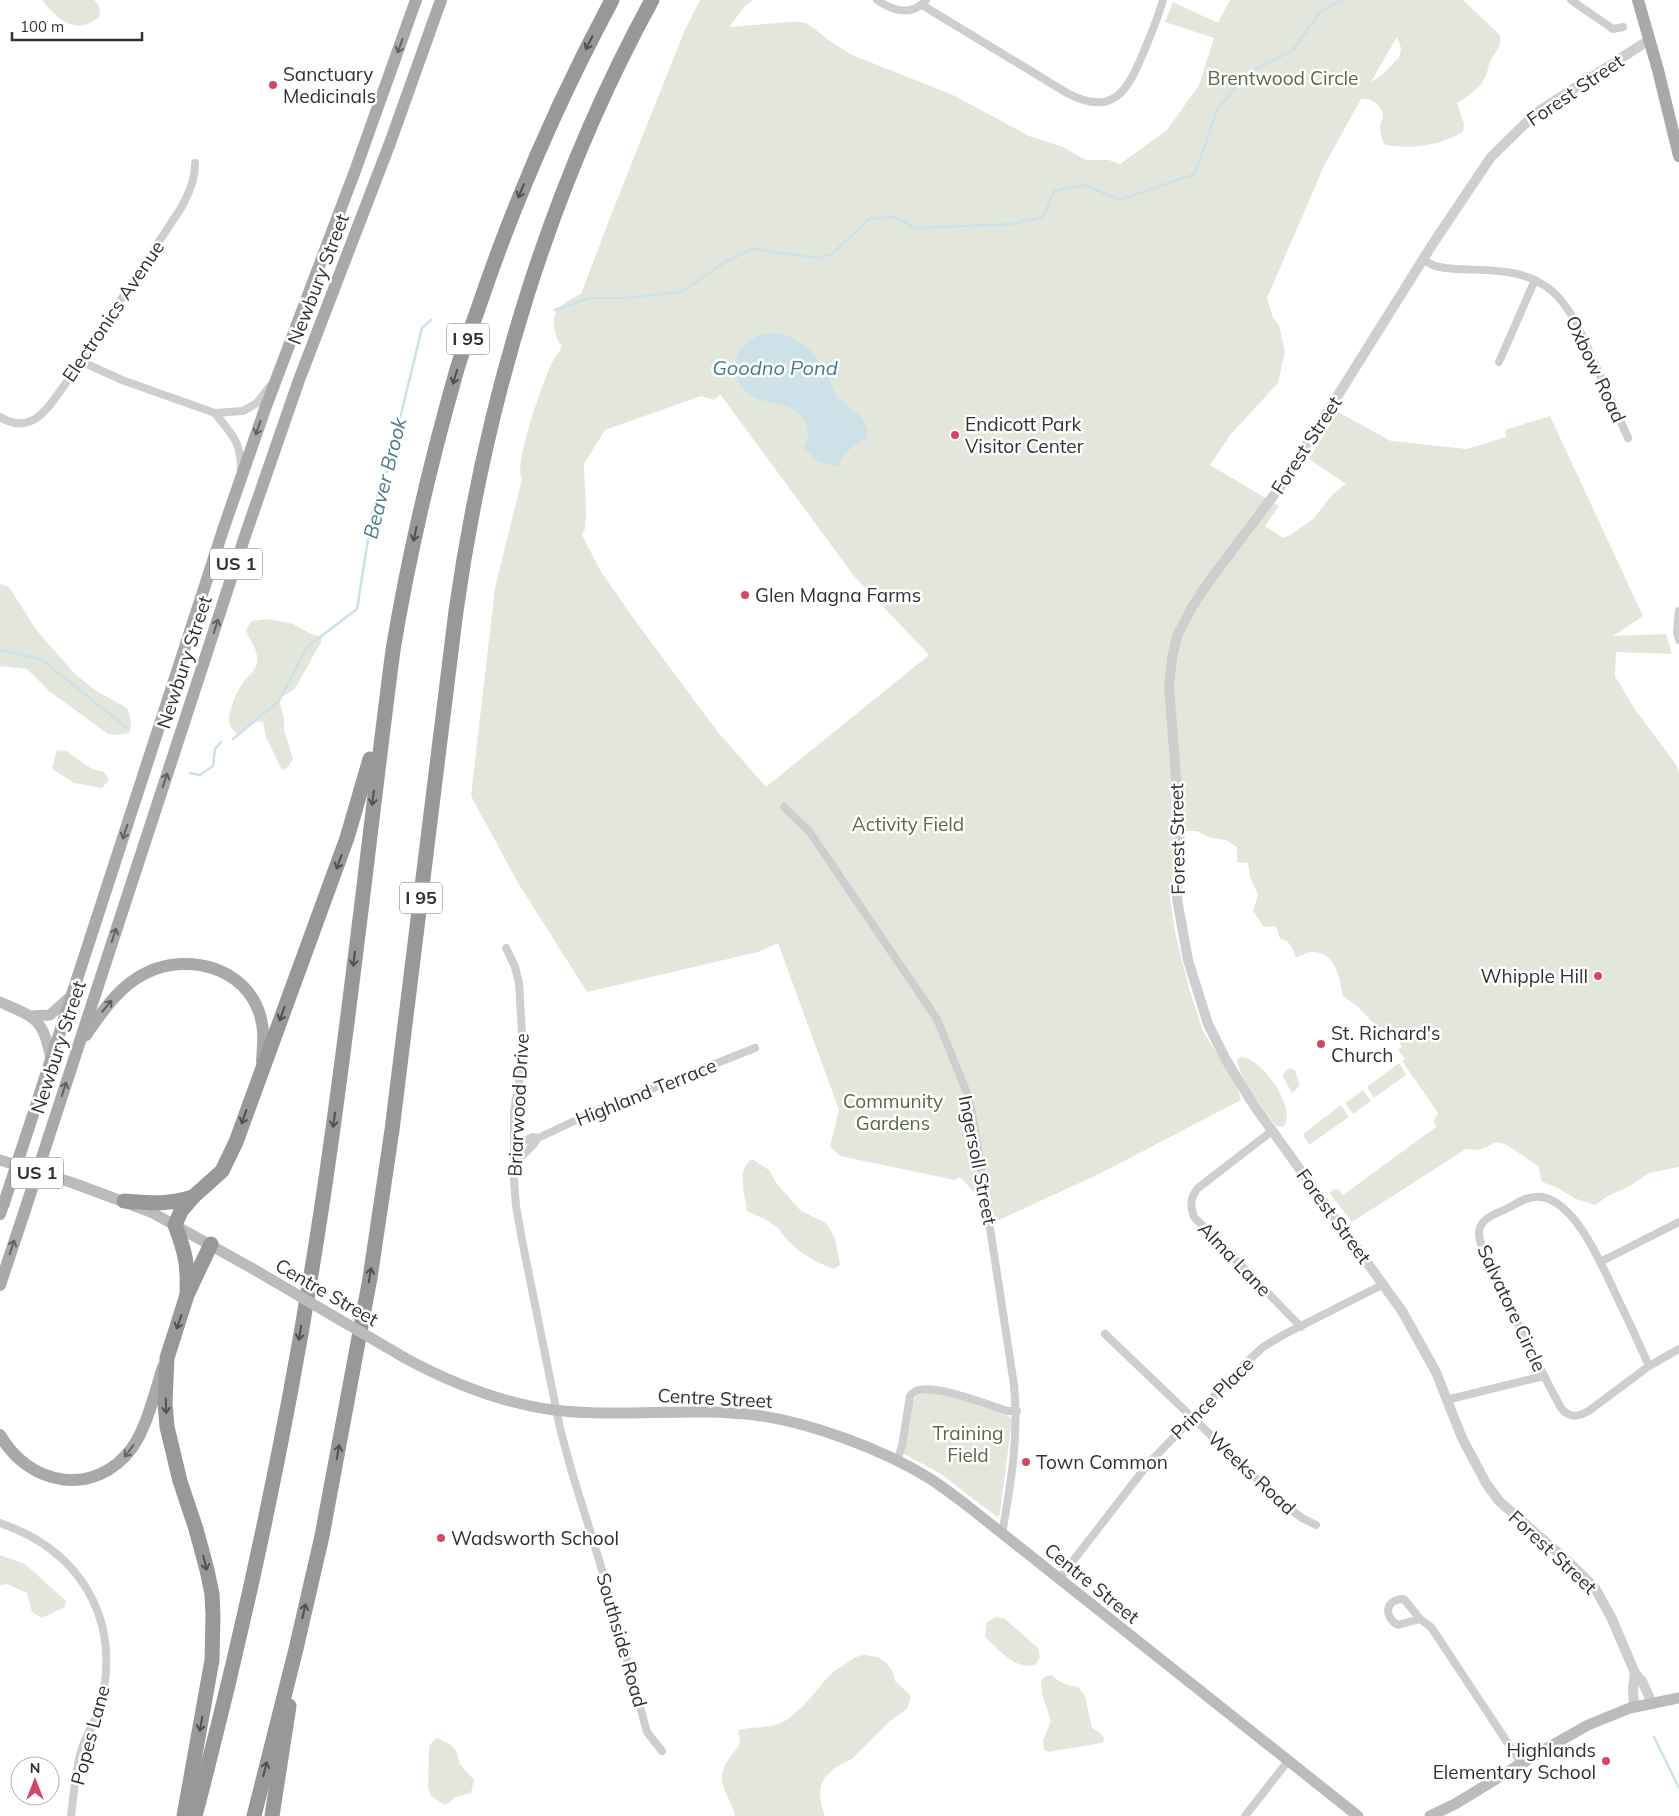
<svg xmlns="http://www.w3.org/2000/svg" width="1679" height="1816" viewBox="0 0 1679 1816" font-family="Mulish,sans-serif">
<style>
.green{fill:#e3e7db;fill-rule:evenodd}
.water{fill:#cce1e8}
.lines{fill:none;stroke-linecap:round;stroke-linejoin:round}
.stream{stroke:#cce1e8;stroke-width:2.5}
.minor{stroke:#cecece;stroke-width:8}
.tertiary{stroke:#cecece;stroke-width:10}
.secondary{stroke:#bbb;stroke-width:11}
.primary{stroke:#a9a9a9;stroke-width:12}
.motorway{stroke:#989898;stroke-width:15}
.secondary-bridge{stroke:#bbb;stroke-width:11}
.primary-bridge{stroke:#a9a9a9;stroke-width:12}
.oneway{stroke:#505050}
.oneway2{stroke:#616161}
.poi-dot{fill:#d54665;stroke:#fff;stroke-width:2}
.labels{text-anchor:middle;stroke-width:5;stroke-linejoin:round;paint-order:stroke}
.shield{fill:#fff;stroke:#6f6f6f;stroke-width:1}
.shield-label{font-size:18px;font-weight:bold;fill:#313131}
.poi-label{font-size:19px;fill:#313131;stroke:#fff;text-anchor:start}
.park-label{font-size:19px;fill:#5a6942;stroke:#fff}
.street-label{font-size:19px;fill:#313131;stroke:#fff}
.water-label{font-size:20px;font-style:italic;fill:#467b8c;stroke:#fff}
</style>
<rect width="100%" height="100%" fill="#fff"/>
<g class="green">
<path d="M 42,0 L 94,0 L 99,5 L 100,16 C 76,37 58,20 42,0 Z"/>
<path d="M 700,0 L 753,0 L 746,5 L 729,27 L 790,22 L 801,22 L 808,24 L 830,41 L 852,55 L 953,95 L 1029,136 L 1063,147 L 1086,160 L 1109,160 L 1120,164 L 1167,130 L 1199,85 L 1214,38 L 1165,22 L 1173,2 L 1218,23 L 1230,0 L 1463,0 L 1500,35 C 1502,46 1496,51 1491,60 C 1488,65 1488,71 1486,76 C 1480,89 1468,96 1457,103 L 1464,124 L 1463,132 C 1438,146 1413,149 1385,145 C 1382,142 1380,130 1380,126 C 1380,123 1382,121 1383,118 C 1383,106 1372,97 1361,99 L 1324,166 L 1267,298 L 1273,318 L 1279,325 L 1285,352 L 1278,383 L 1231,434 L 1210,465 L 1279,506 L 1265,526 L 1283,538 L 1292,534 L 1313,519 L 1333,494 L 1346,484 L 1309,459 L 1338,412 L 1391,441 L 1467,449 L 1506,437 L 1505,430 L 1550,416 L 1643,616 L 1613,636 L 1666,634 L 1672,654 L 1616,652 L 1615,676 L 1634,708 L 1677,766 L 1679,775 L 1679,1167 L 1649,1173 L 1630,1186 L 1608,1196 L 1595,1205 L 1576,1199 L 1556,1187 L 1542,1182 L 1538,1166 L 1507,1145 L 1497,1142 L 1479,1150 L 1466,1149 L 1352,1222 L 1330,1194 L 1331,1191 L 1335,1189 L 1339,1190 L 1343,1195 L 1436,1127 L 1434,1121 L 1438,1113 L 1402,1061 L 1405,1059 L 1398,1050 L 1402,1047 L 1394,1034 L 1375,1025 L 1357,1006 L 1343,996 C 1339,977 1336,951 1311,952 C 1306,952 1302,956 1296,957 C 1292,948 1290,940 1280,939 L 1276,926 L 1264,927 L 1253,911 L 1258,895 L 1250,877 L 1248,863 L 1237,862 L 1237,847 L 1226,840 L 1208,837 L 1197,831 L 1178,831 L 1170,899 L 1176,936 L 1189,988 L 1203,1031 L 1236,1084 L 1241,1100 L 1101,1173 L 999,1220 L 960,1177 L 955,1180 L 840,1156 L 830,1146 L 839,1110 L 778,943 L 758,952 L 587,992 L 518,883 L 471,796 L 495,588 L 522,479 C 513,465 543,382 551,365 C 554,358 560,352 562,345 L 559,343 C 547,314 556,306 581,294 L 613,210 L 684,32 ZM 1397,37 L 1401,48 L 1399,58 C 1389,66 1383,77 1371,82 ZM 720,394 L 854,576 L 929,655 L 766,787 L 717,731 L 631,615 L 600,570 L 582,535 L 585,529 L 586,513 L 584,464 L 605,430 L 701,396 L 713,400 L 718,397 Z"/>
<path d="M 0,584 L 9,587 L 37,631 L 75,674 L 95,690 L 127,708 C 130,714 133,726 129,733 L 119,735 L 108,734 L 49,691 L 27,669 L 0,666 Z"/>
<path d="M 268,619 L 293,624 L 311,634 L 322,637 L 321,642 L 296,687 L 292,691 L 279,699 L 284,719 L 284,730 L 293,759 L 287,768 L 282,770 L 266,737 L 263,722 L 253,721 L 238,735 C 235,732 232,729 230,726 C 226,716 236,693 242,684 C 247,676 255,673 257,662 C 259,648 248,641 246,629 L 252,621 Z"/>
<polygon points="57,750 66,751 92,769 104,772 109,780 102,788 74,783 52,769"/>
<path d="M 1240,1057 C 1261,1056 1297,1108 1284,1126 L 1280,1127 L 1276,1126 C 1264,1111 1241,1080 1237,1061 Z"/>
<polygon points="1399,1063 1406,1075 1374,1098 1367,1087"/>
<polygon points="1289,1068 1295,1070 1300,1086 1292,1093 1282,1075"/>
<polygon points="1363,1090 1371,1101 1353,1114 1345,1103"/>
<polygon points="1341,1105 1349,1117 1309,1145 1303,1134"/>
<path d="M 752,1159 L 769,1170 L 777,1184 L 801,1211 L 826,1223 L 835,1238 L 840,1265 L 834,1269 L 817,1262 L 802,1253 L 788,1241 L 778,1228 L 768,1221 L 747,1211 C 745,1195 736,1169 752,1159 Z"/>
<polygon points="925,1392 941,1393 1004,1412 1012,1419 1000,1514 997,1517 941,1474 902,1453 911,1406 915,1397"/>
<polygon points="0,1555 25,1564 66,1601 65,1607 42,1618 32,1612 27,1593 7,1584 0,1585"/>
<path d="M 996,1617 L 1005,1619 L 1038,1648 L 1040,1658 L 1035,1665 C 1014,1670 1000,1650 985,1637 L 987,1622 Z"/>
<path d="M 865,1655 L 877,1657 L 886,1662 L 893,1672 L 895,1681 L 911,1696 L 907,1709 L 890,1721 L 852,1759 L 836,1767 L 826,1776 L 821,1785 L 820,1793 L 821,1804 L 825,1816 L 735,1816 C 733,1801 721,1792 722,1775 C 724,1760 740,1748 740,1741 C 740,1738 738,1733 738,1730 C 755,1726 774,1730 789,1718 C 805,1707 816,1690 829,1676 C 832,1672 837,1670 841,1667 C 850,1661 854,1656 865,1655 Z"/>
<path d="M 1052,1675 C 1059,1683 1067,1685 1078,1687 L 1085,1696 L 1092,1728 L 1100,1733 L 1105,1739 L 1102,1743 L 1048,1752 L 1044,1750 L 1043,1740 L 1051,1721 L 1042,1694 L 1041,1681 L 1045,1676 Z"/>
<polygon points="438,1738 450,1744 456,1750 460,1764 474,1780 471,1793 456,1797 445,1805 431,1796 428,1788 429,1746 433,1741"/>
</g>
<path class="water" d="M 768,333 L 784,334 L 806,346 L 815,355 L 828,374 L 836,396 L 861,417 L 868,431 L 867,438 C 854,445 844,452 838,466 C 822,465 813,460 804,447 C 809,439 809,433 806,425 C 797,397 766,409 748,393 C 724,371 737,338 768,333 Z"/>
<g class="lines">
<g class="stream">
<polyline points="555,310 589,298 624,298 681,292 727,261 753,249 819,258 832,254 869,219 893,217 916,228 1013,224 1043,217 1054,191 1084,185 1119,200 1195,174 1217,110 1246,74 1292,51 1321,11 1342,0"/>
<polyline points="0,650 41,659 126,727"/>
<polyline points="233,739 279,701 307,647 357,609 373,508 388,468 422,328 431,320"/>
<polyline points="190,773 200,775 213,766 215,749 221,742"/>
<polyline points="1654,1737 1679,1788"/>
</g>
<g class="minor">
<path d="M 877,0 C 893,11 911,17 926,0"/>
<polyline points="1571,0 1613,29 1623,27"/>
<path d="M 922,5 L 1067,93 C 1114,118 1128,90 1144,51 C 1151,34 1158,18 1163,0"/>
<path d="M 1423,260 L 1435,266 L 1445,268 C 1482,272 1521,265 1552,291 C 1562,299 1569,311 1576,322 L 1628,438"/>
<polyline points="80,361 122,380 215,413 243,411 257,403 270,386"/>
<polyline points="1499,362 1535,280"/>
<path d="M 215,413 C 232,436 241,440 241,470"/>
<path d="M 0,417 C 33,437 49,406 66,383 L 181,208 C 189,193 195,180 195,163"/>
<polyline points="1679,611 1677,632 1679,640"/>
<path d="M 784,807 L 809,831 L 937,1019 L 967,1093 L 972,1112 L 981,1169 L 1014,1385 C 1019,1437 1011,1483 1002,1534"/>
<polyline points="506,948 515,967 519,983 523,1049 522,1067 514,1110 514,1180 516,1206 522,1240 560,1428 571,1469 606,1583 647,1732 662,1751"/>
<path d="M 1272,1131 L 1198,1188 C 1190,1198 1190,1205 1194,1217 L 1301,1327"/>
<polyline points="515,1145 533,1137 538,1138 598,1110 755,1048"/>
<polyline points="515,1163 533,1145 538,1138"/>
<polyline points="1600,1262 1679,1222"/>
<polyline points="1105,1334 1282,1503 1302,1518 1316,1525"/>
<path d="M 1649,1366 C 1639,1343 1628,1320 1617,1297 C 1603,1268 1577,1203 1542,1197 C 1528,1195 1518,1203 1506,1209 C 1496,1214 1480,1218 1479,1232 C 1478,1244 1491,1267 1496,1278 C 1517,1322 1538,1365 1561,1408 C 1570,1419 1579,1417 1590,1410 L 1649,1366 L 1651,1365 L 1679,1349"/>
<polyline points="1446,1400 1544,1376"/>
<path d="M 897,1461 L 902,1446 L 910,1396 C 911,1394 914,1392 916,1391 C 934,1383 988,1405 1008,1411 L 1017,1411"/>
<path d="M 0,1523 C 79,1550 120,1616 102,1699 C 98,1717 88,1731 82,1748 C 75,1770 74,1794 71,1816"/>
<polyline points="1059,1579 1148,1464 1249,1360 1263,1347 1283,1335 1384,1284"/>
<path d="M 1420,1619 L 1398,1625 C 1383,1617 1385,1599 1404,1599 L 1420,1619 L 1431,1627 L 1521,1763"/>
<polyline points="1245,1816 1288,1761"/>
</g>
<g class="tertiary">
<polyline points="1649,40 1536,113 1491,157 1432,245 1283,483 1210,580 1192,607 1177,636 1172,658 1169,686 1180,829 1177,899 1188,960 1208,1024 1226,1060 1255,1107 1402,1311 1436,1372 1462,1438 1486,1483 1499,1501 1571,1564 1595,1588 1612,1619 1635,1673 1642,1681 1652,1703"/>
<polyline points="1634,1707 1633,1688 1635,1673"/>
</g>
<g class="secondary">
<path d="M 0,1002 C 36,1018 43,1018 51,1059"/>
<polyline points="31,1016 50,1015 71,996"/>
<polyline points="0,1160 73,1183 151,1212 255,1270"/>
<path d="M 405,1358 C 451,1383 501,1403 554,1410 C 621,1418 688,1407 755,1415 C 809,1422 882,1449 929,1478 C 943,1487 956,1497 969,1507 L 1358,1816"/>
<polyline points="1430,1816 1455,1804 1542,1751 1588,1725 1630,1708 1679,1698"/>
</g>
<g class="primary">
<polyline points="1638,0 1658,70 1679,156"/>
<path d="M 86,1035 C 102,1012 120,985 146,973 C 189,952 246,968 260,1015 C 265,1031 263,1045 262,1061"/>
<polyline points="28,1130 224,527 265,409 355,171 416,0"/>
<polyline points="49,1136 245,536 299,380 390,143 441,0"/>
<polyline points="0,1214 4,1203"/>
<polyline points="0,1285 25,1210"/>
<path d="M 0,1435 C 29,1486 95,1498 132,1448 C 147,1427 155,1392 163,1367"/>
</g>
<g class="motorway">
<path d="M 124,1201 C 151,1203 167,1205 193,1197"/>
<path d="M 187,1295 C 188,1265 186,1254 175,1225 L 181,1211 L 193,1197 L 222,1171 L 236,1142 L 347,838 L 370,759"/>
<polyline points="184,1816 212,1660 213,1616 212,1594 207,1570 196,1529 180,1481 167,1427 165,1403 167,1358 187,1295 211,1244"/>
<path d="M 195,1816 C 248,1615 291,1411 322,1205 C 350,1020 369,835 393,650 C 408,559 429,469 454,380 C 460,356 470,332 478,309 C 514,202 559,99 612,0"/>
<path d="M 254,1816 L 296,1649 L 322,1536 L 370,1278 L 392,1130 L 456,611 C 486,399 549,188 652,0"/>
<polyline points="272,1816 289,1706"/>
</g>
<polyline class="secondary-bridge" points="255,1270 405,1358"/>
<g class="primary-bridge">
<polyline points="4,1203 28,1130"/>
<polyline points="25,1210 49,1136"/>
</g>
</g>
<defs><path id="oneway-shaft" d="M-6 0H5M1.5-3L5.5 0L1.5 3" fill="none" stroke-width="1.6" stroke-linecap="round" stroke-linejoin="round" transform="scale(1.25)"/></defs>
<g class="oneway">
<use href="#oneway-shaft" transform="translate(589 43) rotate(117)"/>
<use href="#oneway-shaft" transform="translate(521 191) rotate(113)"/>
<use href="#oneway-shaft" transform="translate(455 377) rotate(107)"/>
<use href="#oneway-shaft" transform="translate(415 534) rotate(102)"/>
<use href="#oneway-shaft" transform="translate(373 798) rotate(97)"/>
<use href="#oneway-shaft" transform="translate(339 862) rotate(110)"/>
<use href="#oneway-shaft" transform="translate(354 959) rotate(97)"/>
<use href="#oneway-shaft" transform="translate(282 1014) rotate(110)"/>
<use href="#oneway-shaft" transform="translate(244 1117) rotate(109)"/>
<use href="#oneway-shaft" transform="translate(334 1120) rotate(98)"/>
<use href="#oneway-shaft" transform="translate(370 1275) rotate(-81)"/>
<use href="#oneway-shaft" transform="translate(179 1322) rotate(109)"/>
<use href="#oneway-shaft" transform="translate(300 1333) rotate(100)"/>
<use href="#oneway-shaft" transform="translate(166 1406) rotate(88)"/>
<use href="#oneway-shaft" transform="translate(338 1452) rotate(-79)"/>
<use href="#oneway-shaft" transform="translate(205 1563) rotate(76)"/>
<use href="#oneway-shaft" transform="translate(304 1611) rotate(-77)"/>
<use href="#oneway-shaft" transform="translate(201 1724) rotate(100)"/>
<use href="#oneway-shaft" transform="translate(265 1769) rotate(-76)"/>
</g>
<g class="oneway2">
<use href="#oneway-shaft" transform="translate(400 46) rotate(109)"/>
<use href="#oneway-shaft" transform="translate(258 428) rotate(109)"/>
<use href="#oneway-shaft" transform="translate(216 626) rotate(-72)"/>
<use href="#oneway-shaft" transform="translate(165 780) rotate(-72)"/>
<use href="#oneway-shaft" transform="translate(125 832) rotate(108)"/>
<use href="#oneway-shaft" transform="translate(114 935) rotate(-72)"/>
<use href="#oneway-shaft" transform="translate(107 1006) rotate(-50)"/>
<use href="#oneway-shaft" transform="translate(64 1089) rotate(-72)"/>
<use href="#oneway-shaft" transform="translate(12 1247) rotate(-72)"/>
<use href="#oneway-shaft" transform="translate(129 1451) rotate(127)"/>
</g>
<g class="poi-dot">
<circle cx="273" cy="85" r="5"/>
<circle cx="955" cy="435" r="5"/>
<circle cx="745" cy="595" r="5"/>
<circle cx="1598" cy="976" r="5"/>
<circle cx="1321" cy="1044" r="5"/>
<circle cx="1026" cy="1462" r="5"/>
<circle cx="441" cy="1538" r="5"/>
<circle cx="1606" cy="1761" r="5"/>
</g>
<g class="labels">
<g class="shield">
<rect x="447" y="323.5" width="42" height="31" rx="4"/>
<rect x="210" y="548.5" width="52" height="31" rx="4"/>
<rect x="400" y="882.5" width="42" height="31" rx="4"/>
<rect x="11" y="1157.5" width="52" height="31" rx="4"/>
</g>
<g class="shield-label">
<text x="468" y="345">I 95</text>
<text x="236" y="570">US 1</text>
<text x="421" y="904">I 95</text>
<text x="37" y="1179">US 1</text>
</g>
<g class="poi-label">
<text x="283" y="81">Sanctuary<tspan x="283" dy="22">Medicinals</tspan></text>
<text x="965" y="431">Endicott Park<tspan x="965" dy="22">Visitor Center</tspan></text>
<text x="755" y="602">Glen Magna Farms</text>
<text x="1588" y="983" text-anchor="end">Whipple Hill</text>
<text x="1331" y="1040">St. Richard's<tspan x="1331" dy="22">Church</tspan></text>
<text x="1036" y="1469">Town Common</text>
<text x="451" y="1545">Wadsworth School</text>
<text x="1596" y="1757" text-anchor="end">Highlands<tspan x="1596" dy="22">Elementary School</tspan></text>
</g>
<g class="park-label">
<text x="1283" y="85">Brentwood Circle</text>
<text x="908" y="831">Activity Field</text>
<text x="893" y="1108">Community<tspan x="893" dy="22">Gardens</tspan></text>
<text x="968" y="1440">Training<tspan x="968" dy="22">Field</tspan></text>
</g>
<g class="street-label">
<text transform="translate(1575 90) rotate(-34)" y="7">Forest Street</text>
<text transform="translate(318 279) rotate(-69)" y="7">Newbury Street</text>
<text transform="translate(113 311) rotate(-56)" y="7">Electronics Avenue</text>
<text transform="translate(1596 369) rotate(65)" y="7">Oxbow Road</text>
<text transform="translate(1306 445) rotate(-57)" y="7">Forest Street</text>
<text transform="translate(184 662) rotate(-72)" y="7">Newbury Street</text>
<text transform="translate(1177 839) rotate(-91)" y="7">Forest Street</text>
<text transform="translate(58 1047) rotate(-72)" y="7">Newbury Street</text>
<text transform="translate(646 1092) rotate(-22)" y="7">Highland Terrace</text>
<text transform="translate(518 1105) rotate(-87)" y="7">Briarwood Drive</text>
<text transform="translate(978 1160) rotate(79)" y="7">Ingersoll Street</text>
<text transform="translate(1334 1216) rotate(54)" y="7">Forest Street</text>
<text transform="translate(1235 1259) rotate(46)" y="7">Alma Lane</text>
<text transform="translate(327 1292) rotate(30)" y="7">Centre Street</text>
<text transform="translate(1512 1308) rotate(65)" y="7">Salvatore Circle</text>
<text transform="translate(715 1398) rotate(3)" y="7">Centre Street</text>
<text transform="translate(1212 1398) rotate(-45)" y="7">Prince Place</text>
<text transform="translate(1252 1473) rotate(43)" y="7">Weeks Road</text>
<text transform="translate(1553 1552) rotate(43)" y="7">Forest Street</text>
<text transform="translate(1092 1583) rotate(39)" y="7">Centre Street</text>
<text transform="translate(622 1640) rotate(74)" y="7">Southside Road</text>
<text transform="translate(90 1735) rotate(-75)" y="7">Popes Lane</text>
</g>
<g class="water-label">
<text x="775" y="375">Goodno Pond</text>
<text transform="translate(385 478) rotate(-76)" y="7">Beaver Brook</text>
</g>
</g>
<g transform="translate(35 1781)"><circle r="24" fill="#ffffff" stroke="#adadad"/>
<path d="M0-4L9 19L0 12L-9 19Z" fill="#d54665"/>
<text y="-8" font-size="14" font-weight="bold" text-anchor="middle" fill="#313131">N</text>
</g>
<path d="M12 32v8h130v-8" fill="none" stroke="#313131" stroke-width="2.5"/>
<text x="20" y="32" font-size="15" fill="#313131" stroke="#ffffff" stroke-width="4" paint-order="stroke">100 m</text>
</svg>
